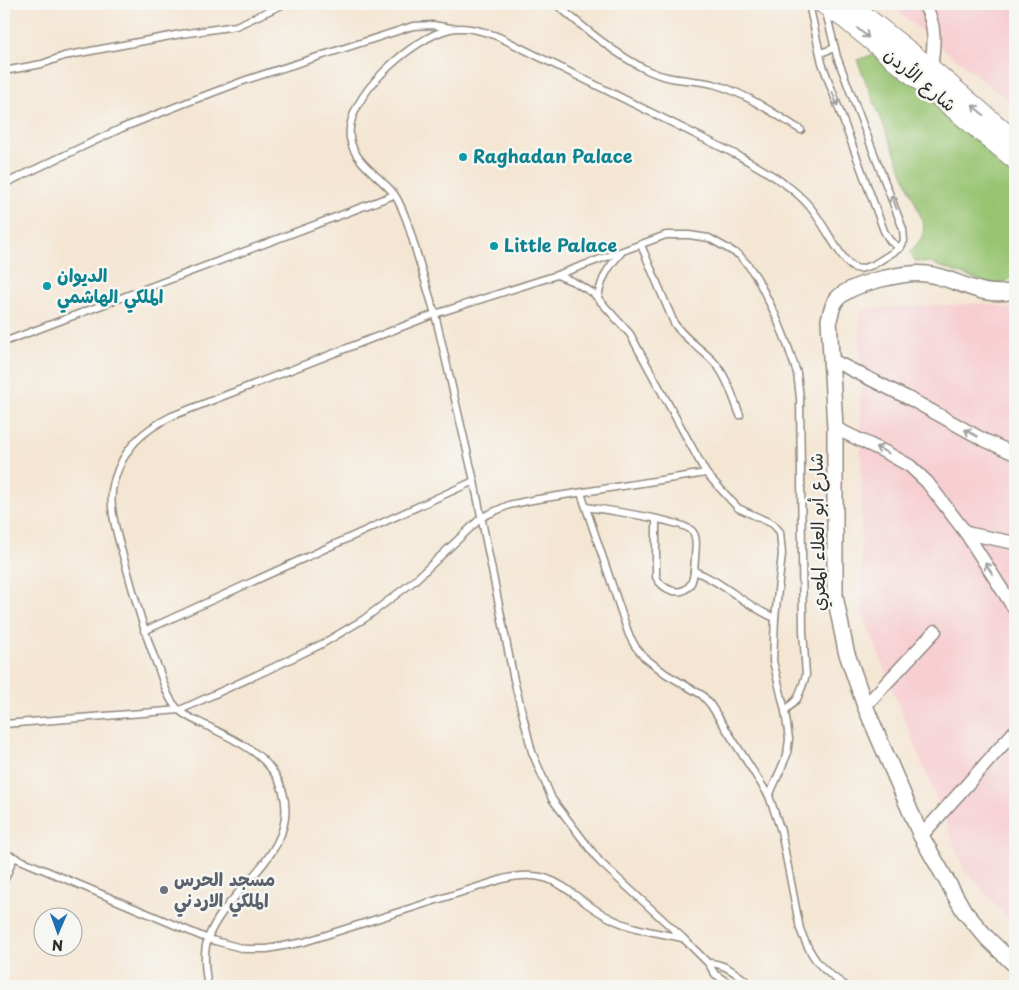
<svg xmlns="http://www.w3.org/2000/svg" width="1019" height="990" viewBox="0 0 1019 990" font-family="'Playpen Sans','Playpen Sans Arabic',sans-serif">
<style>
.built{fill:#f7cfd3}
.green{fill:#98c472;stroke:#62784e}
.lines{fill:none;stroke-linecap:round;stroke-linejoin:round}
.service-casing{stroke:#90887f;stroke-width:9}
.minor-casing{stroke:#90887f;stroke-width:15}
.tertiary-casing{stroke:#90887f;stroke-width:18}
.trunk-casing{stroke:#90887f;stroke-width:22}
.service{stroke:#fff;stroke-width:6}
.minor{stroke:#fff;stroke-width:12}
.tertiary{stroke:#fff;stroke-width:15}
.trunk{stroke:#fff;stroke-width:20}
.oneway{stroke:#a0a0a0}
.culture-dot{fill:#0f9aa8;stroke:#f6f6f2;stroke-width:2}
.worship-dot{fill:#6b7280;stroke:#f6f6f2;stroke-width:2}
.labels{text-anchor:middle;stroke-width:5;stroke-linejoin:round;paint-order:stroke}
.street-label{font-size:18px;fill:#2b2b2b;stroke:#f6f6f2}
.culture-label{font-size:18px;font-weight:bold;fill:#0d838f;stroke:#f6f6f2;text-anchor:start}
.worship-label{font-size:18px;font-weight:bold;fill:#5b616d;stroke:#f6f6f2;text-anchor:start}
</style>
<rect width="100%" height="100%" fill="#f6f6f2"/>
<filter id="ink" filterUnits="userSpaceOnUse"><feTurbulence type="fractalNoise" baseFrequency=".02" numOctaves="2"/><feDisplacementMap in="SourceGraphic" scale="10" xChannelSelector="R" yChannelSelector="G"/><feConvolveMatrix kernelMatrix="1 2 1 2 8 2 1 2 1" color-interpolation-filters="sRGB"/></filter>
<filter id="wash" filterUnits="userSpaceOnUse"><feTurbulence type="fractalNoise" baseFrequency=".0096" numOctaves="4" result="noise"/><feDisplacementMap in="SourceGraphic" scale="20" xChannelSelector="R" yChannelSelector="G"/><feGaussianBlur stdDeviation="1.12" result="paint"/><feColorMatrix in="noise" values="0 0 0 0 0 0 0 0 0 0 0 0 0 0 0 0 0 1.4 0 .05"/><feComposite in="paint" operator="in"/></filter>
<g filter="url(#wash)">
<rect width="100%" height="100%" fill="#f4e6d3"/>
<g class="built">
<polygon points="888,4 1015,4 1015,106"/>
<polygon points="987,303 1015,310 1015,927 964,869 862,612 860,309"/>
</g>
<path class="green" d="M 872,55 L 886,56 L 978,138 L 1009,172 L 1015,181 L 1015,274 L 1012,278 L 1001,283 L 989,284 L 930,263 L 915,261 L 910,252 C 919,241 926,237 923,222 L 857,60 Z"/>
</g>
<g filter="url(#ink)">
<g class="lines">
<defs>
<g id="service">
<path d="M 556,4 C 583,27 617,56 649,71 C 670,81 692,79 713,84 C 746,93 773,113 801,130"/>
<polyline points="809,4 822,63 884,231 890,241 900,248"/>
<polyline points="820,53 835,48"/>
<polyline points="4,71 42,64 64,56 181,34 236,26 284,4"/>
<polyline points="4,184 122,128 188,102 246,80 413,26 433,25 451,28"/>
<path d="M 641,245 L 674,323 C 684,339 701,348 714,362 C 727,376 733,398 740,415"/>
<polyline points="557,275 574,282 593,293 630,334 706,473 738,508 773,524 780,532 782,554 775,618 773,661 785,711 789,739 787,755 769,796"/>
<path d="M 598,298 C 601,279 608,267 621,253"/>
<polyline points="4,342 394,195"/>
<path d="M 581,493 L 629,635 L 635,646 L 644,657 L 666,674 L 702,695 L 710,704 L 769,796 L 781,831 L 800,929 C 811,958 820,969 846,986"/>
<path d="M 586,507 C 604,510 685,520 693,532 C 698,539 695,551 695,559 C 694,567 695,578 690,585 C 680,598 662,589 656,577 L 656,519"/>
<path d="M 694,571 C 724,582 745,606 775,618"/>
<polyline points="144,631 474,481"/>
<polyline points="4,724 180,710 274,667 322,644 364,619 413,582 482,517 509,505 532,500 706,473"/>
<path d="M 4,853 L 208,939 L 245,949 L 267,949 L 304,942 L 503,879 C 559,865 568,898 612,919 C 634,930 660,933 682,938"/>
<polyline points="4,881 14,857"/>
<path d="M 708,963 C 726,963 739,976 753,986"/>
<path d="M 208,986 C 205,971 203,952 208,938 C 227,887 300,854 283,792 C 272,755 237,741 205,725 C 197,721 186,717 179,710 C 168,700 164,684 159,670 C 146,638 137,606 128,573 C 122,551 114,529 112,507 C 111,499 112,488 114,481 C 124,447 142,431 172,416 L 435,314 L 557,275 L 666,235 L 689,235 L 709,238 L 739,255 L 748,265 L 757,278 L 775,314 L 786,341 L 797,373 L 800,398 L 803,631 L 806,675 L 802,687 L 797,699 L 785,711"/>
<path d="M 732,986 L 715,974 L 708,963 L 683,938 L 600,862 L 552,799 L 532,752 L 514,680 L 474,481 L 435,314 L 407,221 C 403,212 400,202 394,194 C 379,175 354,163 350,138 C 344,97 414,37 450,29 C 467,26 483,31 499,37 L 741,157 C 765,171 792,185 810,207 C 824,224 833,245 847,262 L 852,267 L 860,269 L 873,265 L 900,248 L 904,241 L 903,229 L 837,57 L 826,12"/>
</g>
<g id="minor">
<path d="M 924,4 C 937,25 934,46 931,69"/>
<polyline points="832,360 912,400 982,439 1015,454"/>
<polyline points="835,428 887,453 910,466 927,482 966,533 1015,610"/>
<polyline points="966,533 1015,543"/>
<polyline points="865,706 935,631"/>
<polyline points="921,836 1015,731"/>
</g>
<path id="tertiary" d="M 1015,291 C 979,299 960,279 927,274 C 907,271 851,283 837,299 C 832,305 831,312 829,320 L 835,428 L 835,596 L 846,651 L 865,706 L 921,836 L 964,911 L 987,938 L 1015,965"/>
<g id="trunk">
<polyline points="824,4 846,19 1015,159"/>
<polyline points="849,4 931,69 1012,139"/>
</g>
</defs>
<use href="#service" class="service-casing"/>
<use href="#minor" class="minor-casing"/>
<use href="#tertiary" class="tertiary-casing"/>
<use href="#trunk" class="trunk-casing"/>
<use href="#service" class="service"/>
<use href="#minor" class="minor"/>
<use href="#tertiary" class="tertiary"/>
<use href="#trunk" class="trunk"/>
</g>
<defs><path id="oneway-shaft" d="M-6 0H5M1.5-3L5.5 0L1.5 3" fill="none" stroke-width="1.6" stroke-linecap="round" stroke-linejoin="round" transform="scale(1.25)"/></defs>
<g class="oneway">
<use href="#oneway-shaft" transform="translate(863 33) rotate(40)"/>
<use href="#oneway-shaft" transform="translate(835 99) rotate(70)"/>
<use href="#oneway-shaft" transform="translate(978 110) rotate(-139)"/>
<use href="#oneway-shaft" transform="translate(894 202) rotate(-111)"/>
<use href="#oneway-shaft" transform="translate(971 433) rotate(-151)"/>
<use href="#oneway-shaft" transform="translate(882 450) rotate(-154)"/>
<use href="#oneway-shaft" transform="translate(989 569) rotate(-123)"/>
</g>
</g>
<g class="culture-dot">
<circle cx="463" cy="157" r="5"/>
<circle cx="494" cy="246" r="5"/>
<circle cx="47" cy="286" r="5"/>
</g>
<circle class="worship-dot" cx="164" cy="890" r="5"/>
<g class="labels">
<g class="street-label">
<text transform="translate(920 80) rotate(40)" y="6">شارع الأردن</text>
<text transform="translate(818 532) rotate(-91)" y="6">شارع أبو العلاء المعري</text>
</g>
<g class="culture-label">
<text x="473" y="163">Raghadan Palace</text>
<text x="504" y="252">Little Palace</text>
<text x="57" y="282">الديوان<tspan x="57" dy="21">الملكي الهاشمي</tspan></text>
</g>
<g class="worship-label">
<text x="174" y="886">مسجد الحرس<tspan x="174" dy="21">الملكي الاردني</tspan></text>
</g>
</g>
<rect width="1019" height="990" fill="none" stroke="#f6f6f2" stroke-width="20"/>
<g transform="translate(58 932) rotate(182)"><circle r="24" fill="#f6f6f2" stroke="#a5a5a2"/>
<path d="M0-4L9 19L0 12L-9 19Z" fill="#1f6fb2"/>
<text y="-8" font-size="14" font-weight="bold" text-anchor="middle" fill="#2b2b2b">N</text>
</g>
</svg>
